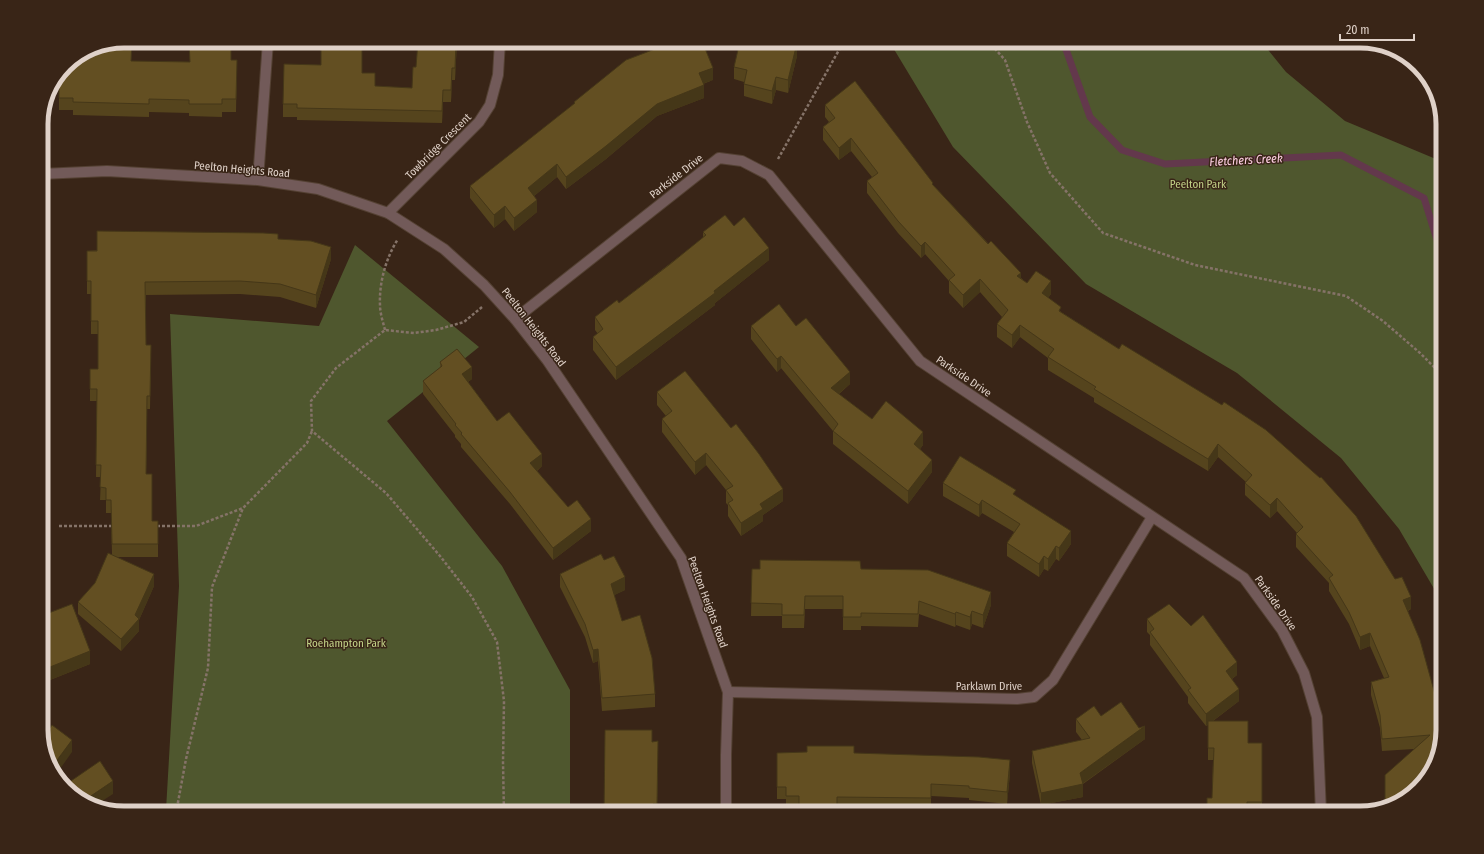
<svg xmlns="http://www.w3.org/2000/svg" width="1484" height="854" viewBox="0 0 1484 854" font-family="'Fira Sans Condensed',sans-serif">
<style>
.green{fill:#4f572e}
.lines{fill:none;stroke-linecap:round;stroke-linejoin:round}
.stream{stroke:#63384c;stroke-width:7}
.minor-casing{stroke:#544133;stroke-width:12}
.path{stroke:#857368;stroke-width:2.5;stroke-dasharray:3 2;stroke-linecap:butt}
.minor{stroke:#725a59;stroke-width:10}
.wall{fill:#55441d}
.shaded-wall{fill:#453718}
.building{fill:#634f22;stroke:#453718}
.labels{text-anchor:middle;stroke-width:3;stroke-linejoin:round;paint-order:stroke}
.street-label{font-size:11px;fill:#dfd1c8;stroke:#392517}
.park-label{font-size:11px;fill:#c3d388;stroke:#392517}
.water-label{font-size:12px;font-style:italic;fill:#fecfe3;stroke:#392517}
.rim{fill:none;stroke:#dfd1c8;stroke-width:5}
</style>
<rect width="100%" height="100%" fill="#392517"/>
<g class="green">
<polygon points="889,41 1261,41 1286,72 1345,121 1443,162 1443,604 1399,529 1341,458 1237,373 1086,284 953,147"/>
<polygon points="355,245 479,347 387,421 502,566 570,690 570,813 154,813 166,810 179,586 170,314 319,326"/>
</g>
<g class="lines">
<polyline class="stream" points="1063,41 1090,117 1122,150 1165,164 1341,155 1424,198 1443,259"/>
<defs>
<g id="minor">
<polyline points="41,174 107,171 258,180 318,189 388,213 444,249 484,285 515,319 547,360 681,558 728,692 726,755 726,813"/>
<polyline points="258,180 268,41"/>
<polyline points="388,213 479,122 490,105 498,75 500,41"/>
<polyline points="515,319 719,158 742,161 769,175 920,361 1244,578 1282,630 1304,673 1317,717 1321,813"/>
<polyline points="41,483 41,530"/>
<polyline points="728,692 1017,699 1034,697 1053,680 1152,517"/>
</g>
</defs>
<use href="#minor" class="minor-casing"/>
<g class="path">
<polyline points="988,41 1005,60 1027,122 1050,173 1103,233 1195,265 1346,296 1383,321 1420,353 1443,376"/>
<polyline points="778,159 844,41"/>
<polyline points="482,307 464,322 436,330 414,333 385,330 336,368 311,401 312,431 386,493 440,556 472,597 497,642 504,701 503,762 504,813"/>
<path d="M 385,330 C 383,322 380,313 380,305 C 379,282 386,258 398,239"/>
<polyline points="59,526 114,526"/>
<polyline points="157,526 196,526 243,508 307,443 312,431"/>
<polyline points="176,813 186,759 208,668 212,587 243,508"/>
</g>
<use href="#minor" class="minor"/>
</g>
<g class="wall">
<polygon points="457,41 455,80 452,80 451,102 443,102 442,123 297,120 297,117 283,117 283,104 362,73 375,86 412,88 416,67"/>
<polygon points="797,56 788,93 776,90 772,104 744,96 744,82 734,79 734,67"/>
<polygon points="231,60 237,60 236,112 222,112 222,117 189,116 189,113 149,112 149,117 73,115 73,110 59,110 59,98 132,61 189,62"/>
<polygon points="713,80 703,84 704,98 657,116 606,159 566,189 557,177 534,196 537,212 514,231 505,219 494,228 470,198 470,186 574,104 574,102"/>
<polygon points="825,105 933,185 1021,278 1027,283 1051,294 1048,298 1061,312 1119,349 1411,609 1408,611 1440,743 1414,749 1382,751 1380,728 1371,695 1371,682 1384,678 1370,646 1360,650 1349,624 1329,591 1329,583 1296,547 1296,534 1297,533 1277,511 1270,518 1245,495 1245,483 1246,482 1218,457 1208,471 1094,402 1094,398 1048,370 1048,358 1020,337 1012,348 997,337 997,324 1002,317 980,292 963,308 949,293 949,281 925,254 921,258 898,233 867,193 867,181 872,177 851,151 839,160 823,140 823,127 829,122 825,117"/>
<polygon points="734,226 769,260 715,303 715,305 616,380 593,350 593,337 598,334 595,330 595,317 619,303 703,238 703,232"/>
<polygon points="278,239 331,259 316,308 280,297 240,294 146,295 146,345 151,357 150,409 147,409 146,474 152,521 158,521 158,557 117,557 154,586 139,620 139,631 121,651 78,614 78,602 95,583 112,554 111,513 106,513 106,500 100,500 101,477 96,477 97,401 90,401 90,369 98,369 98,334 91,334 91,294 87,294 87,251"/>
<polygon points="751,326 796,326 850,384 839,394 872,419 923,445 920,449 932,472 908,504 833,444 833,431 781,368 777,372 751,339"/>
<polygon points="440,362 472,379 468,382 497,421 542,466 537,471 568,507 591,531 553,560 510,504 461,447 461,444 455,437 455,435 423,394 423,381 440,368"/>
<polygon points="657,392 783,501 763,515 763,521 741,536 728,516 728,505 726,503 726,490 706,465 695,475 662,432 662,419 666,416 657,405"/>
<polygon points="943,483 1016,496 1071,544 1059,561 1056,559 1048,571 1044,569 1039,577 1007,556 1007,543 1014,532 982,513 979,517 943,496"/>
<polygon points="604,560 625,590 614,595 622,621 655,694 655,707 602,711 598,661 593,663 585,637 560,587 560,574"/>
<polygon points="752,569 861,569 991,605 983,628 972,624 970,630 956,625 955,627 919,614 918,627 861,626 861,630 843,630 843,609 805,609 804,628 782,628 782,616 751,616"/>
<polygon points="41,616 90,664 45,682 41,681"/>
<polygon points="1147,619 1237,675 1232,679 1239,701 1213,721 1248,743 1262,743 1262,813 1207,813 1212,798 1213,760 1208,760 1208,725 1206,726 1188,703 1188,697 1150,645 1150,635 1147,632"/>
<polygon points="1101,716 1139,728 1145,739 1083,784 1083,797 1041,805 1032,763 1032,751 1082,740 1076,732 1076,719"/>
<polygon points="658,741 657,813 604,813 652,742"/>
<polygon points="777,753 854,753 1010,773 1007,804 969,800 969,798 931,796 931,810 786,808 786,799 777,799"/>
</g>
<g class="shaded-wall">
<polygon points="456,41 457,41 455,80 455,68"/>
<polygon points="797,43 797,56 788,93 788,80"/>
<polygon points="452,68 452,80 451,102 451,90"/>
<polygon points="713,68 713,80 699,85 699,73"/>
<polygon points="776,77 776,90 772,104 772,91"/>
<polygon points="704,85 704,98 657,116 606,159 566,189 566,177 657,104"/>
<polygon points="443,90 443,102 442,123 442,111"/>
<polygon points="851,138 851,151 839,160 839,148"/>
<polygon points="557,164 557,177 528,201 528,188"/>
<polygon points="537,200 537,212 514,231 514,218"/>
<polygon points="505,206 505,219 494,228 494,215"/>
<polygon points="925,242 925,254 921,258 921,246"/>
<polygon points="331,247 331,259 316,308 316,295"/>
<polygon points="769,248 769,260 715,303 715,305 616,380 616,367 714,291"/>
<polygon points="1021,273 1021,285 1017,276"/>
<polygon points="980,279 980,292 963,308 963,295"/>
<polygon points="1051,281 1051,294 1042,306 1042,293"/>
<polygon points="1020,325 1020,337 1012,348 1012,335"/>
<polygon points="781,356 781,368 777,372 777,359"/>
<polygon points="472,367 472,379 462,386 462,374"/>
<polygon points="850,372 850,384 831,400 831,388"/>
<polygon points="923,432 923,445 914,457 914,444"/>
<polygon points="1218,444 1218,457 1208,471 1208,459"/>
<polygon points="706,453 706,465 695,475 695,462"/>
<polygon points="542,454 542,466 530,476 530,463"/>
<polygon points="932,460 932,472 908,504 908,491"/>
<polygon points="783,489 783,501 763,515 763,521 741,536 741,523 760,504"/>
<polygon points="1277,498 1277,511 1270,518 1270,505"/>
<polygon points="982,500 982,513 979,517 979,505"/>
<polygon points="591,519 591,531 553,560 553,548"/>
<polygon points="1071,531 1071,544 1059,561 1059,548"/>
<polygon points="1056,546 1056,559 1048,571 1048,559"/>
<polygon points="1044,556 1044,569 1039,577 1039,564"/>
<polygon points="154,574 154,586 139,620 139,631 121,651 121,639 135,615"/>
<polygon points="625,577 625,590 611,597 611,584"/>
<polygon points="991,592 991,605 983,628 983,615"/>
<polygon points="1411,597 1411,609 1403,612 1403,600"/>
<polygon points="972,611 972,624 970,630 970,617"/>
<polygon points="956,612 956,625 955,627 955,614"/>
<polygon points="1370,633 1370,646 1360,650 1360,637"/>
<polygon points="598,649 598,661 593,663 593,650"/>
<polygon points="90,651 90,664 45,682 45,669"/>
<polygon points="1237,662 1237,675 1226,683 1226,671"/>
<polygon points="1239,689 1239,701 1206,726 1206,714"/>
<polygon points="1145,726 1145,739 1082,784 1083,784 1083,797 1041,805 1041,793 1080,773"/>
<polygon points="72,740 72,752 55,776 52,767"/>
<polygon points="1010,760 1010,773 1007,804 1007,792"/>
<polygon points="113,781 113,794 96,805 82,802"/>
</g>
<g class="building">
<polygon points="124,41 132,41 131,61 190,62 189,41 231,41 231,60 237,60 236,99 222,99 222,104 189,104 189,100 149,99 149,104 73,102 73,98 59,98 59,74 65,65 76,58 91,58 91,48 92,47"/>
<polygon points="321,41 362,41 362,73 375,73 375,86 412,88 413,67 416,67 418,41 456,41 455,68 452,68 451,90 443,90 442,111 297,108 297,104 283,104 284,64 321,65"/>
<polygon points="676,41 702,41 713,68 699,73 704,85 657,104 606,146 566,177 557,164 528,188 537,200 514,218 505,206 494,215 470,186 575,103 574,102 626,60"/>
<polygon points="740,41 789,41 797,43 788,80 776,77 772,91 744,84 747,70 734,67"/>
<polygon points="855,81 933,183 932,184 988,244 991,241 1021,273 1017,276 1027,283 1036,271 1051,281 1042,293 1061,307 1059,311 1119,349 1122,344 1222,405 1224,402 1266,430 1320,478 1321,477 1356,516 1395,579 1402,577 1411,597 1403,600 1420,640 1436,698 1440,743 1432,771 1402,802 1385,806 1385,775 1430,735 1382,739 1380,715 1371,682 1389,677 1370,633 1360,637 1349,612 1329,578 1333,575 1296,534 1303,527 1277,498 1270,505 1245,483 1252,475 1218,444 1208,459 1094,389 1096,387 1048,357 1054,349 1020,325 1012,335 997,324 1008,310 980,279 963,295 949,280 955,275 925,242 921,246 898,221 867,181 878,173 851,138 839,148 823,127 835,118 825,105"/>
<polygon points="725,215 734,226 744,217 769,248 714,291 715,293 616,367 593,337 603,329 595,317 617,300 619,303 669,265 706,235 703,232"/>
<polygon points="97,231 263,233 278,234 278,239 311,241 331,247 316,295 280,284 240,281 145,282 146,345 151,345 150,396 147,396 146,474 152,474 152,521 158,521 158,544 112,544 111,500 106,500 106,488 100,487 101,465 96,465 97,389 90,389 90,369 98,369 98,321 91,321 91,281 87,281 87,251 97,251"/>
<polygon points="779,304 796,326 806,318 850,372 831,388 872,419 886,401 923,432 914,444 932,460 908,491 833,431 838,424 781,356 777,359 751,326"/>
<polygon points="457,349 472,367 462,374 497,421 509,412 542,454 530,463 568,507 577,500 591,519 553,548 510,492 461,434 462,433 455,425 456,424 423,381 442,366 440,362"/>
<polygon points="685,371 731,428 736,424 759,454 783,489 760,504 763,509 741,523 728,503 733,500 726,490 733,486 706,453 695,462 662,419 672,411 657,392"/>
<polygon points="960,456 1016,490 1013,494 1071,531 1059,548 1056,546 1048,559 1044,556 1039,564 1007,543 1020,524 982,500 979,505 943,483"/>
<polygon points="108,553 154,574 135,615 139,619 121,639 78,602 95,583"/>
<polygon points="601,554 604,560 614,556 625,577 611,584 622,621 640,615 652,658 655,694 602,698 598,649 593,650 585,624 560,574"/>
<polygon points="760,560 860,561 861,569 928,570 991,592 983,615 972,611 970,617 956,612 955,614 919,601 918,614 861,613 861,617 843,617 843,596 805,596 804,615 782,615 782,604 751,603 752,569 760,569"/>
<polygon points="72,604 90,651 45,669 41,669 41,616"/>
<polygon points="1169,604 1191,626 1203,615 1237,662 1226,671 1239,689 1206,714 1188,690 1191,688 1150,632 1154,629 1147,619"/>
<polygon points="1121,702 1139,728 1145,726 1080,773 1083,784 1041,793 1032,751 1090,738 1076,719 1094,706 1101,716"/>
<polygon points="1208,721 1248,721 1248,743 1262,743 1262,802 1247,802 1247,813 1207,813 1207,798 1212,798 1214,748 1208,748"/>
<polygon points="52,725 72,740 52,767 42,739"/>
<polygon points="605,730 652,730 652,742 658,741 657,804 653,804 653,813 604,813"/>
<polygon points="807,746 854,746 854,753 979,757 1010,760 1007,792 969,788 969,786 931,784 931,798 837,797 837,813 799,813 799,796 786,796 786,787 777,787 777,753 807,752"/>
<polygon points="100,761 113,781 82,802 65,785"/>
</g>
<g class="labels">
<g class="street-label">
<text transform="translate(438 146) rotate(-45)" y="4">Towbridge Crescent</text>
<text transform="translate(242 169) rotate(5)" y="4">Peelton Heights Road</text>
<text transform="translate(676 176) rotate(-38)" y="4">Parkside Drive</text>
<text transform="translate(534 327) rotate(52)" y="4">Peelton Heights Road</text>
<text transform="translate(964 376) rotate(34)" y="4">Parkside Drive</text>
<text transform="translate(708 602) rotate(70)" y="4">Peelton Heights Road</text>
<text transform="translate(1276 603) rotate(55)" y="4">Parkside Drive</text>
<text x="989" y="690">Parklawn Drive</text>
</g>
<g class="park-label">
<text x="1198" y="188">Peelton Park</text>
<text x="346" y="647">Roehampton Park</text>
</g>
<g class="water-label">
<text transform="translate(1246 160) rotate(-3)" y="4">Fletchers Creek</text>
</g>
</g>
<path d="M0 0H1484V854H0ZM124 48H1360A76 76 0 0 1 1436 124V730A76 76 0 0 1 1360 806H124A76 76 0 0 1 48 730V124A76 76 0 0 1 124 48Z" fill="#392517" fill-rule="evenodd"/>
<path class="rim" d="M124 48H1360A76 76 0 0 1 1436 124V730A76 76 0 0 1 1360 806H124A76 76 0 0 1 48 730V124A76 76 0 0 1 124 48Z"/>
<path d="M1340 34v6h74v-6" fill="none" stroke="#dfd1c8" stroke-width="2"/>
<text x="1346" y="34" font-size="12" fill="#dfd1c8" stroke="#392517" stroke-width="3" paint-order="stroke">20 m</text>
</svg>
